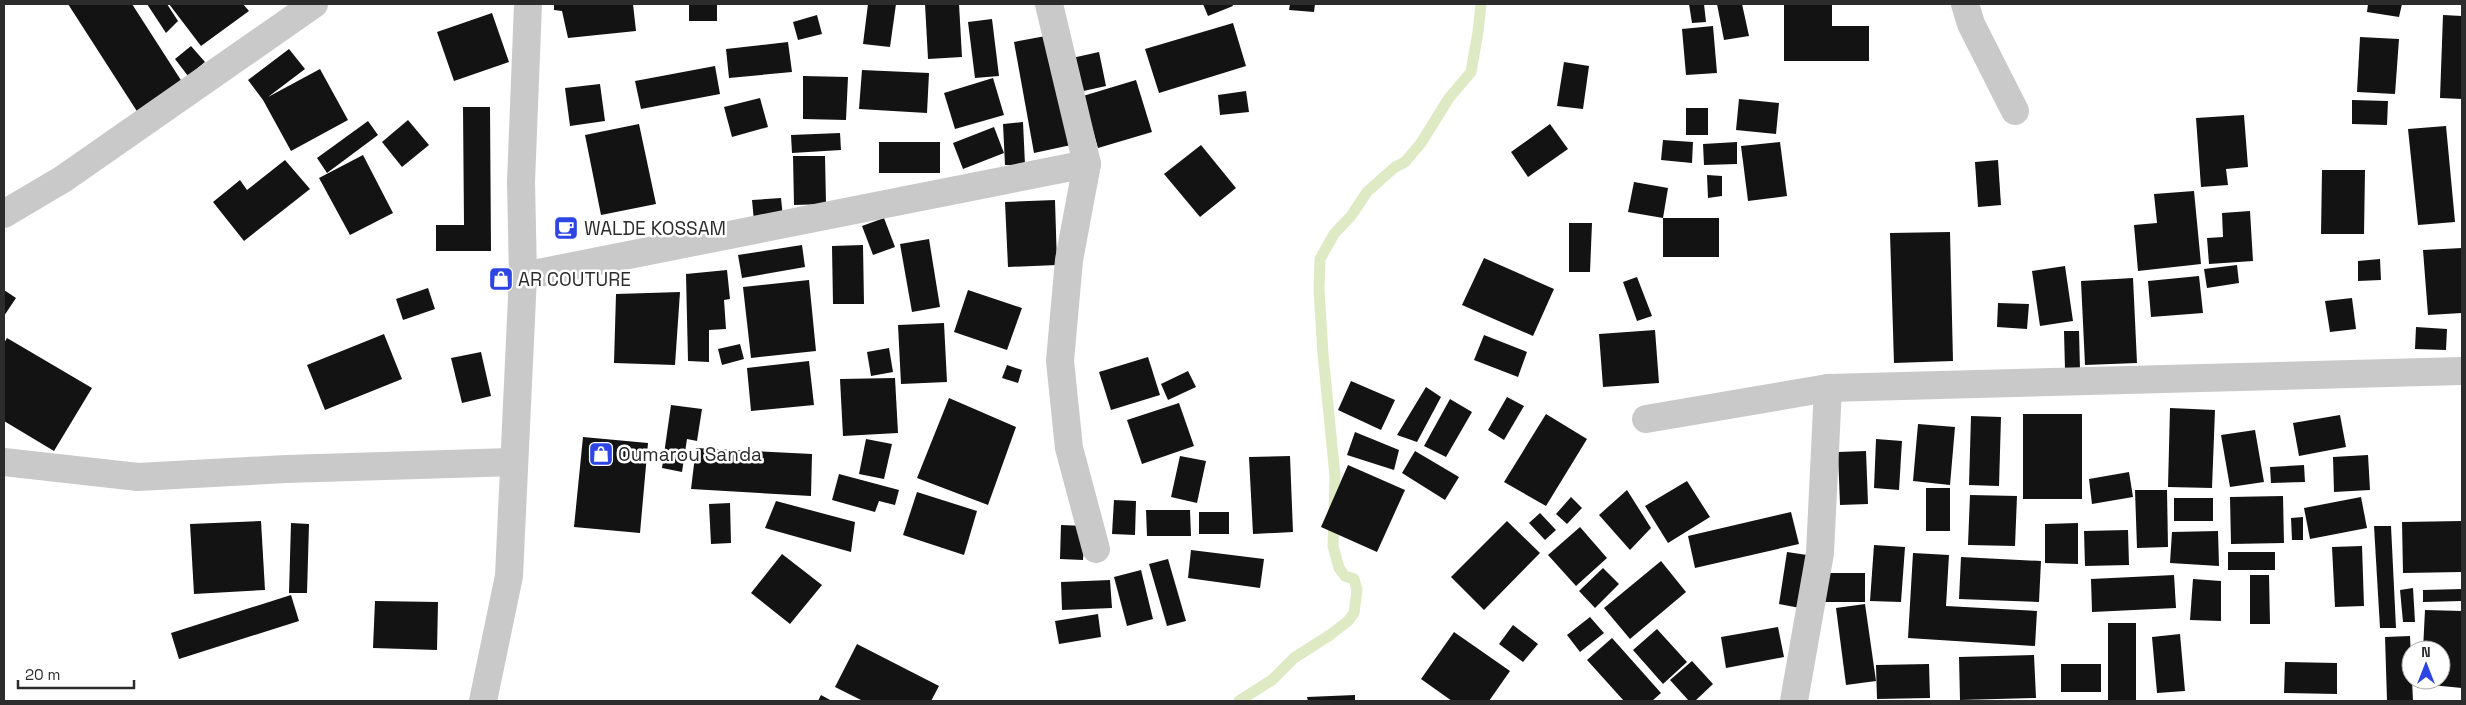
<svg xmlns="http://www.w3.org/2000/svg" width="2466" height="705" viewBox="0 0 2466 705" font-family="'Space Grotesk',sans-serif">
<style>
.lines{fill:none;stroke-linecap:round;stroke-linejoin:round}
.stream{stroke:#deeac4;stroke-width:11}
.building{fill:#131313}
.minor{stroke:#c9c9c9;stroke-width:28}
.labels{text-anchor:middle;stroke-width:5;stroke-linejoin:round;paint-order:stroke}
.poi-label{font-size:19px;fill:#2c2c2c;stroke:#fff;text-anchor:start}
</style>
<rect width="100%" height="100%" fill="#fff"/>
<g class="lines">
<polyline class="stream" points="1239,701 1272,680 1294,658 1330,635 1348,621 1354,613 1357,590 1354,579 1345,576 1339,568 1333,546 1335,476 1323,354 1319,289 1320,259 1334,234 1351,216 1367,192 1395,167 1405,162 1421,143 1449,98 1471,72 1478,32 1481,4"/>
</g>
<g class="building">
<polygon points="68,4 132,4 186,88 140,116"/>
<polygon points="147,4 167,4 178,21 166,33"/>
<polygon points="169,4 243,4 249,11 201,46"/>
<polygon points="554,4 633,4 636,31 568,38 562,11 554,10"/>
<rect x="689" y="4" width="28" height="17"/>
<polygon points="868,4 896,4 890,47 863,44"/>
<polygon points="925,4 959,4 962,57 928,59"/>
<polygon points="1203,4 1232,4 1233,6 1208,16"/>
<polygon points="1290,4 1315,4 1314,12 1289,10"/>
<polygon points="1689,4 1704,4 1706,22 1692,23"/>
<polygon points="1717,4 1742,4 1749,36 1724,40"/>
<polygon points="1784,4 1832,4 1832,26 1869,26 1869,61 1784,61"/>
<polygon points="2368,4 2402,4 2399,17 2367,12"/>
<polygon points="492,13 509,62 454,81 437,32"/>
<polygon points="817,15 822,34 798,40 793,22"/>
<polygon points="2443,15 2462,16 2462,99 2440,98"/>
<polygon points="992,19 999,76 975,78 968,22"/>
<polygon points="1233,23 1246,66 1159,93 1145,49"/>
<polygon points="1713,26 1717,73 1686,75 1682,29"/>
<polygon points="1051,35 1071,145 1034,153 1014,42"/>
<polygon points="2360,37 2399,39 2395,94 2357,92"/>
<polygon points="788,42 792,72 729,78 726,49"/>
<polygon points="191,46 205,62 188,76 175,59"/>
<polygon points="289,49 305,69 268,97 320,69 348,120 291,151 263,100 248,80"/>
<polygon points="1099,52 1106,86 1079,92 1072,58"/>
<polygon points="1564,62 1589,66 1583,109 1557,106"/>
<polygon points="715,66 720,94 641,109 635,81"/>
<polygon points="862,70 929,73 927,113 859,109"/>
<polygon points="803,76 848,77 846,120 803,119"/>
<polygon points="993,78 1004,115 955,129 944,93"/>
<polygon points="1136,80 1152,132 1098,148 1083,96"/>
<polygon points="600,84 605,121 570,126 565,88"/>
<polygon points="1246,91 1249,112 1220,115 1218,95"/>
<polygon points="760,98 768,127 732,137 724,107"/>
<polygon points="1739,99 1779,103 1776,134 1736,130"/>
<polygon points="2352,100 2388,101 2387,125 2352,124"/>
<polygon points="463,107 490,107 491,251 436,251 436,225 464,225"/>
<rect x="1686" y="108" width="22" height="27"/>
<polygon points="2244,115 2248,167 2226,169 2228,185 2201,187 2196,118"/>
<polygon points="408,120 429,145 402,167 382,142"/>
<polygon points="368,121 378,135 327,173 317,158"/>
<polygon points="1023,122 1025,165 1005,165 1003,124"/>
<polygon points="639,124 656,204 601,215 585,135"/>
<polygon points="1550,124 1568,149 1528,177 1511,152"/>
<polygon points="2446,126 2455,222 2418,225 2408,129"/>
<polygon points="994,127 1004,153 963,169 953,143"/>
<polygon points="840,133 841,150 792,153 791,135"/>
<polygon points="1663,140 1693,142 1692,163 1661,160"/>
<rect x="879" y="142" width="61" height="31"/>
<polygon points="1737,142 1737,164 1704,165 1703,144"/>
<polygon points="1780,142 1787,196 1748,201 1741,146"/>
<polygon points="1201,145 1236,188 1200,217 1164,174"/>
<polygon points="363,155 393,213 350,235 319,178"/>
<polygon points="793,156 825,156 826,204 794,205"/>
<polygon points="285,160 310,189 244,241 213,202 240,180 247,190"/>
<polygon points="1998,160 2001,205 1978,207 1975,162"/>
<polygon points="2322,170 2365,170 2364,234 2321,234"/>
<polygon points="1707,175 1722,176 1722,196 1708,198"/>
<polygon points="1634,182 1668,188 1663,218 1628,212"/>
<polygon points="2194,191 2201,264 2138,271 2134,225 2157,223 2154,194"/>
<polygon points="781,198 783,218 754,221 752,200"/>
<polygon points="1055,200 1057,265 1008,267 1005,202"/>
<polygon points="2250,211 2253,261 2209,264 2207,238 2223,237 2222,213"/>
<polygon points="884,218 895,247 873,255 862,226"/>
<rect x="1663" y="218" width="56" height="39"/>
<polygon points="1569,223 1592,223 1590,272 1569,272"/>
<polygon points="1950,232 1953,361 1894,363 1890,233"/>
<polygon points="929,239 940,307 912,312 900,244"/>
<polygon points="802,245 805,267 742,278 738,255"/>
<polygon points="863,245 864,304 833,304 832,246"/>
<polygon points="2462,248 2462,313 2428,315 2423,250"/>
<polygon points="1484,258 1554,289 1533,336 1462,305"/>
<polygon points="2380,259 2381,280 2358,281 2358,261"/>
<polygon points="2237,265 2239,283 2207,288 2204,269"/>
<polygon points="2065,266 2073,321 2040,326 2032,271"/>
<polygon points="727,270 730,299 724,300 726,329 709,330 709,362 688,361 686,274"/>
<polygon points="2199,276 2203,313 2151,317 2148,281"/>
<polygon points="1637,277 1652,316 1637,321 1623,282"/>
<polygon points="2133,278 2137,363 2085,365 2081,281"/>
<polygon points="809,280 816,351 751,358 743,287"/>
<polygon points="428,288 435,309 403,320 396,299"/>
<polygon points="4,290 16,298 4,316"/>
<polygon points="968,290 1022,308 1007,350 954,332"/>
<polygon points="680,292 675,365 614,363 616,294"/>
<polygon points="2352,298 2356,329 2330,332 2325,301"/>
<polygon points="1998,303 2029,304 2027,329 1997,327"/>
<polygon points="944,323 947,382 901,384 898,325"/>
<polygon points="2416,327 2447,329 2446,350 2415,349"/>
<polygon points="1655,330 1659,383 1603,387 1599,334"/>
<polygon points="2064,331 2079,331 2080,370 2065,370"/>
<polygon points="384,334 402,379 325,410 307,365"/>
<polygon points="1484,335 1527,352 1518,377 1474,360"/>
<polygon points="7,338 92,388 54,451 4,421 4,343"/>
<polygon points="740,344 744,359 722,365 718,349"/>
<polygon points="889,348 893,372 871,376 867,352"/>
<polygon points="481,352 491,396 462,403 451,358"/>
<polygon points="1148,357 1160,395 1111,410 1099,372"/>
<polygon points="809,361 814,405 751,411 747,368"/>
<polygon points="1007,365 1022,370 1018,383 1002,378"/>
<polygon points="1188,371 1196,387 1168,400 1161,384"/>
<polygon points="895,378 898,433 843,436 840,379"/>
<polygon points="1351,381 1395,400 1381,430 1338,410"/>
<polygon points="1426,387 1441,397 1417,442 1397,435"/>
<polygon points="1507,397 1524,406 1504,440 1488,430"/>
<polygon points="949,398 1016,427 988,505 917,478"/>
<polygon points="1450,399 1472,412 1446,457 1424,446"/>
<polygon points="1179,403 1194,446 1142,464 1127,420"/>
<polygon points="671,405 702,409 697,441 687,439 682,472 662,468"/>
<polygon points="2170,408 2215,410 2212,488 2168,487"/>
<polygon points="1546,414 1587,439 1546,506 1504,482"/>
<rect x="2023" y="414" width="59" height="85"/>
<polygon points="2340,415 2346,447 2299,456 2293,423"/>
<polygon points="1971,416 2001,417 1999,486 1969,485"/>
<polygon points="1918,424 1955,427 1950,485 1913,481"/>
<polygon points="2255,430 2264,482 2230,487 2221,435"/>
<polygon points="1355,432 1399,450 1394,470 1347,455"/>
<polygon points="583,437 648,443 640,533 574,527"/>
<polygon points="866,439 892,444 884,479 859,474"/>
<polygon points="1876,439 1902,441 1899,490 1874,488"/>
<polygon points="696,448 812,454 811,496 691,489"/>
<polygon points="1415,451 1459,477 1445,500 1402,473"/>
<polygon points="1866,451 1868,504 1840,505 1838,452"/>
<polygon points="2368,455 2370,490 2334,492 2333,457"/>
<polygon points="1180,456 1206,461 1197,503 1171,497"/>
<polygon points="1290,456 1293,532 1253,534 1249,457"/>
<polygon points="1348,465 1405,490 1377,552 1321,527"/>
<polygon points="2304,465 2305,482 2271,483 2270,467"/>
<polygon points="2129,472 2133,497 2092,504 2089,479"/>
<polygon points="839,474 899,490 895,505 879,501 875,512 832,500"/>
<polygon points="1687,481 1710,517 1668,543 1645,506"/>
<rect x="1926" y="488" width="24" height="43"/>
<polygon points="1627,490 1651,528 1630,550 1599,515"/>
<polygon points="2135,490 2167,490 2168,547 2137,548"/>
<polygon points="917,492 977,511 964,555 903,535"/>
<polygon points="1970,495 2017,496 2015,546 1968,545"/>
<polygon points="2283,496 2284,543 2231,544 2230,497"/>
<polygon points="1571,497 1582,508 1567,524 1556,514"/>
<polygon points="2361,497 2367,528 2310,539 2304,508"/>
<rect x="2174" y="498" width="39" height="23"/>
<polygon points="1114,500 1136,501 1135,535 1112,534"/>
<polygon points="776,501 855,522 851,552 765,528"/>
<polygon points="730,503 731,543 711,544 709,504"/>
<polygon points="1146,510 1190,510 1191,536 1147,536"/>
<rect x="1199" y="512" width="30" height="22"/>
<polygon points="1791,512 1799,544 1695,568 1688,536"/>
<polygon points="1540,513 1556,530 1545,540 1529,523"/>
<polygon points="2303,517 2303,540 2292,540 2291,518"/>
<polygon points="261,521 265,590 194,594 190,524"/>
<polygon points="1507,521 1540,553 1484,610 1451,577"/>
<polygon points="2462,521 2462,572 2403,573 2402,522"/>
<polygon points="291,523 309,524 307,593 289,593"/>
<polygon points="2078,523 2078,564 2045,563 2045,524"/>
<polygon points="1061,525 1085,526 1083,560 1060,559"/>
<polygon points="2374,526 2391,526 2396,628 2380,628"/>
<polygon points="1580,527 1607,558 1576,586 1548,555"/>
<polygon points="2128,530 2129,565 2085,566 2084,531"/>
<polygon points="2218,531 2219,566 2170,563 2172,532"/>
<polygon points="1874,545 1905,547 1901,602 1870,601"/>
<polygon points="2362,546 2364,606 2335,607 2332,547"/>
<polygon points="1191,550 1264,559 1260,588 1188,578"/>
<polygon points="1787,552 1807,555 1800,608 1779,604"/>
<rect x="2228" y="552" width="47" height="18"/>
<polygon points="1913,553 1949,555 1946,606 2037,611 2035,646 1908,638"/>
<polygon points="782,554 822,585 790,624 751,593"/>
<polygon points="1961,557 2041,561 2039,602 1959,599"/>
<polygon points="1168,559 1186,621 1167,626 1149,564"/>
<polygon points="1661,561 1686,592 1630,639 1604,608"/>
<polygon points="1603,568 1619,584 1595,608 1579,591"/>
<polygon points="1141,570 1153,619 1127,626 1114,577"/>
<rect x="1825" y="573" width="40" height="29"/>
<polygon points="2174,575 2176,608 2092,612 2091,579"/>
<polygon points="2250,575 2269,575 2270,624 2250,624"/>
<polygon points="2193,579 2221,581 2221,621 2190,620"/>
<polygon points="1110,580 1112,608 1062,610 1061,582"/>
<polygon points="2413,588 2415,622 2403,622 2400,590"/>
<polygon points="2462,589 2462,601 2423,602 2423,590"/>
<polygon points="291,595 299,621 179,659 171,633"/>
<polygon points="375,601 438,602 437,650 373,648"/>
<polygon points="1865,604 1876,681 1846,685 1836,608"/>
<polygon points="2425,610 2462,611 2462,688 2421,684 2421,680 2441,680 2441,650 2423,650"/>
<polygon points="1098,614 1101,637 1059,644 1055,621"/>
<polygon points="1590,617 1604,633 1580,652 1567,635"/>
<rect x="2108" y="623" width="28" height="77"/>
<polygon points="1513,625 1538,644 1523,662 1499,644"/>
<polygon points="1778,627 1784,657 1726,668 1721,637"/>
<polygon points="1657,629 1687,662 1663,684 1633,650"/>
<polygon points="1454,632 1510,671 1489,701 1452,701 1421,679"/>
<polygon points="2180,634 2185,691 2157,693 2152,637"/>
<polygon points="2410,636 2413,701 2387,701 2385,637"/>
<polygon points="1612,638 1661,693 1652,701 1624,701 1587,660"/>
<polygon points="857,644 939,686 931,701 863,701 835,687"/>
<polygon points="2034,655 2036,698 1960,700 1959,657"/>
<polygon points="1692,661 1713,684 1695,701 1689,701 1670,680"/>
<polygon points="2285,662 2337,663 2337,694 2284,693"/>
<polygon points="1929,664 1930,698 1877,699 1876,665"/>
<rect x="2061" y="664" width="40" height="28"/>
<polygon points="821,695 832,701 818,701"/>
<polygon points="1355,695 1355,701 1308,701 1307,697"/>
</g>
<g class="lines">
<g class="minor">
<polyline points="1049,4 1087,164 1069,260 1060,361 1069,448 1096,549"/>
<polyline points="1965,4 1971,24 2015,111"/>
<polyline points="4,214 63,179 314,4"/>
<polyline points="523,276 1087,164"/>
<polyline points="1646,419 1828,388 2462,371"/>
<polyline points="4,462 138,477 286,469 514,462"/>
<polyline points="483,701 509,576 523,276 521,182 528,4"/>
<polyline points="1794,701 1820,553 1828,388"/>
</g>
</g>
<defs>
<symbol id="cafe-square" viewBox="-11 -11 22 22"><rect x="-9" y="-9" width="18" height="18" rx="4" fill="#2d45e4" stroke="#fff"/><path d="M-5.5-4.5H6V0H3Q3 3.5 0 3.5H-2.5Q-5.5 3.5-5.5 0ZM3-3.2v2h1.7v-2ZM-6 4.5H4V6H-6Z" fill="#fff"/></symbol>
<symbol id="shop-square" viewBox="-11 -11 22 22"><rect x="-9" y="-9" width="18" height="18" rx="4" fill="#2d45e4" stroke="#fff"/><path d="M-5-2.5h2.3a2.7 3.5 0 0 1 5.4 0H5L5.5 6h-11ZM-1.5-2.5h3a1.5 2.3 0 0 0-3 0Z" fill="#fff"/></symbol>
</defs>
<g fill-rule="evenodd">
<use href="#cafe-square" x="552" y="214" width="28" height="28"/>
<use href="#shop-square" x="487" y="265" width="28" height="28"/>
<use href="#shop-square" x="587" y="440" width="28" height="28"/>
</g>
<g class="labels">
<g class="poi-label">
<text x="584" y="235">WALDE KOSSAM</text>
<text x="518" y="286">AR COUTURE</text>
<text x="618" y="461">Oumarou Sanda</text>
</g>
</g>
<rect width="2466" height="705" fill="none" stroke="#2c2c2c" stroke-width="10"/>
<g transform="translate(2426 665)"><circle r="24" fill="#ffffff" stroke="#ababab"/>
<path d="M0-4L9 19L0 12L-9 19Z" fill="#2d45e4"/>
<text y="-8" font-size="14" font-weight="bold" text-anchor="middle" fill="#2c2c2c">N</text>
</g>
<path d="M18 680v8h116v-8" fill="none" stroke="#2c2c2c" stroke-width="2.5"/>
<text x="25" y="680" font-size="15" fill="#2c2c2c" stroke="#ffffff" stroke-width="4" paint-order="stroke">20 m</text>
</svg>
